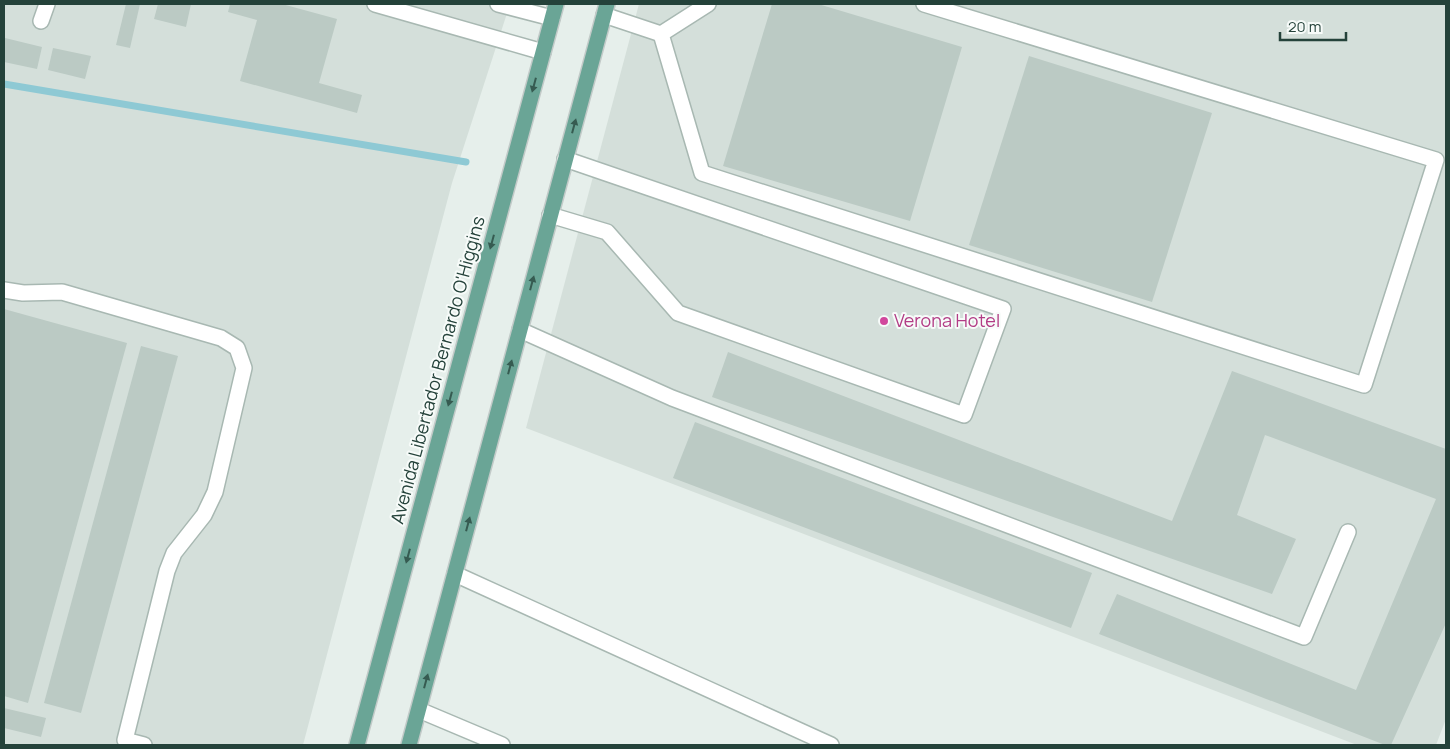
<svg xmlns="http://www.w3.org/2000/svg" width="1450" height="749" viewBox="0 0 1450 749" font-family="Manrope,sans-serif">
<style>
.built{fill:#d4dfda}
.lines{fill:none;stroke-linecap:round;stroke-linejoin:round}
.stream{stroke:#8ec9d4;stroke-width:7}
.building{fill:#bbcac4}
.minor-casing{stroke:#a8b8b2;stroke-width:18}
.major-casing{stroke:#c2cac8;stroke-width:18}
.minor{stroke:#fff;stroke-width:15}
.major{stroke:#6aa596;stroke-width:15}
.oneway{fill:#365b51}
.hotel-dot{fill:#d1479c;stroke:#f7fbf9;stroke-width:2}
.labels{text-anchor:middle;stroke-width:4;stroke-linejoin:round;paint-order:stroke}
.hotel-label{font-size:18px;fill:#b23c85;stroke:#f7fbf9;text-anchor:start}
.street-label{font-size:18px;fill:#24423a;stroke:#f7fbf9}
</style>
<rect width="100%" height="100%" fill="#e6efeb"/>
<g class="built">
<polygon points="4,4 510,4 452,183 303,745 4,745"/>
<polygon points="639,4 1446,4 1446,719 1436,745 1357,745 526,428"/>
</g>
<g class="lines">
<polyline class="stream" points="4,84 466,162"/>
</g>
<g class="building">
<polygon points="126,4 140,4 130,48 116,45"/>
<polygon points="158,4 191,4 186,27 154,19"/>
<polygon points="230,4 282,4 337,19 319,83 362,95 357,113 240,81 257,20 228,12"/>
<polygon points="772,4 818,4 962,47 910,221 723,166"/>
<polygon points="5,38 42,47 37,69 4,62"/>
<polygon points="53,48 91,56 85,79 48,70"/>
<polygon points="1029,56 1212,113 1152,302 969,245"/>
<polygon points="4,309 127,343 28,703 4,696"/>
<polygon points="141,346 178,356 81,713 44,703"/>
<polygon points="728,352 1172,521 1232,371 1446,449 1446,623 1391,745 1385,745 1099,634 1117,594 1356,690 1436,499 1265,435 1237,515 1296,539 1272,594 712,397"/>
<polygon points="695,422 1092,573 1071,628 673,478"/>
<polygon points="4,708 46,718 41,737 4,728"/>
</g>
<g class="lines">
<defs>
<g id="minor">
<polyline points="375,4 543,52"/>
<polyline points="498,4 552,18"/>
<polyline points="708,4 661,34 702,173 1364,385 1436,160 924,4"/>
<polyline points="604,15 661,34"/>
<polyline points="41,21 47,4"/>
<polyline points="550,215 607,232 678,313 964,415 1003,309 565,159"/>
<polyline points="4,290 23,293 62,292 221,338 237,348 244,368 215,492 204,515 174,553 167,571 125,740 144,745"/>
<polyline points="520,330 672,398 1304,637 1348,532"/>
<polyline points="455,574 831,745"/>
<polyline points="419,710 502,745"/>
</g>
<g id="major">
<polyline points="357,745 556,4"/>
<polyline points="409,745 607,4"/>
</g>
</defs>
<use href="#minor" class="minor-casing"/>
<use href="#major" class="major-casing"/>
<use href="#minor" class="minor"/>
<use href="#major" class="major"/>
</g>
<defs><path id="oneway-solid" d="M-6-.8H1V-3.2L6.5 0L1 3.2V.8H-6Z" transform="scale(1.25)"/></defs>
<g class="oneway">
<use href="#oneway-solid" transform="translate(534 85) rotate(105)"/>
<use href="#oneway-solid" transform="translate(574 126) rotate(-75)"/>
<use href="#oneway-solid" transform="translate(492 242) rotate(105)"/>
<use href="#oneway-solid" transform="translate(532 283) rotate(-75)"/>
<use href="#oneway-solid" transform="translate(510 367) rotate(-75)"/>
<use href="#oneway-solid" transform="translate(450 399) rotate(105)"/>
<use href="#oneway-solid" transform="translate(468 524) rotate(-75)"/>
<use href="#oneway-solid" transform="translate(408 556) rotate(105)"/>
<use href="#oneway-solid" transform="translate(426 681) rotate(-75)"/>
</g>
<circle class="hotel-dot" cx="884" cy="321" r="5"/>
<g class="labels">
<g class="hotel-label">
<text x="894" y="327">Verona Hotel</text>
</g>
<g class="street-label">
<text transform="translate(438 370) rotate(-75)" y="6">Avenida Libertador Bernardo O'Higgins</text>
</g>
</g>
<rect width="1450" height="749" fill="none" stroke="#24423a" stroke-width="10"/>
<path d="M1280 32v8h66v-8" fill="none" stroke="#24423a" stroke-width="2.5"/>
<text x="1288" y="32" font-size="15" fill="#24423a" stroke="#f7fbf9" stroke-width="4" paint-order="stroke">20 m</text>
</svg>
